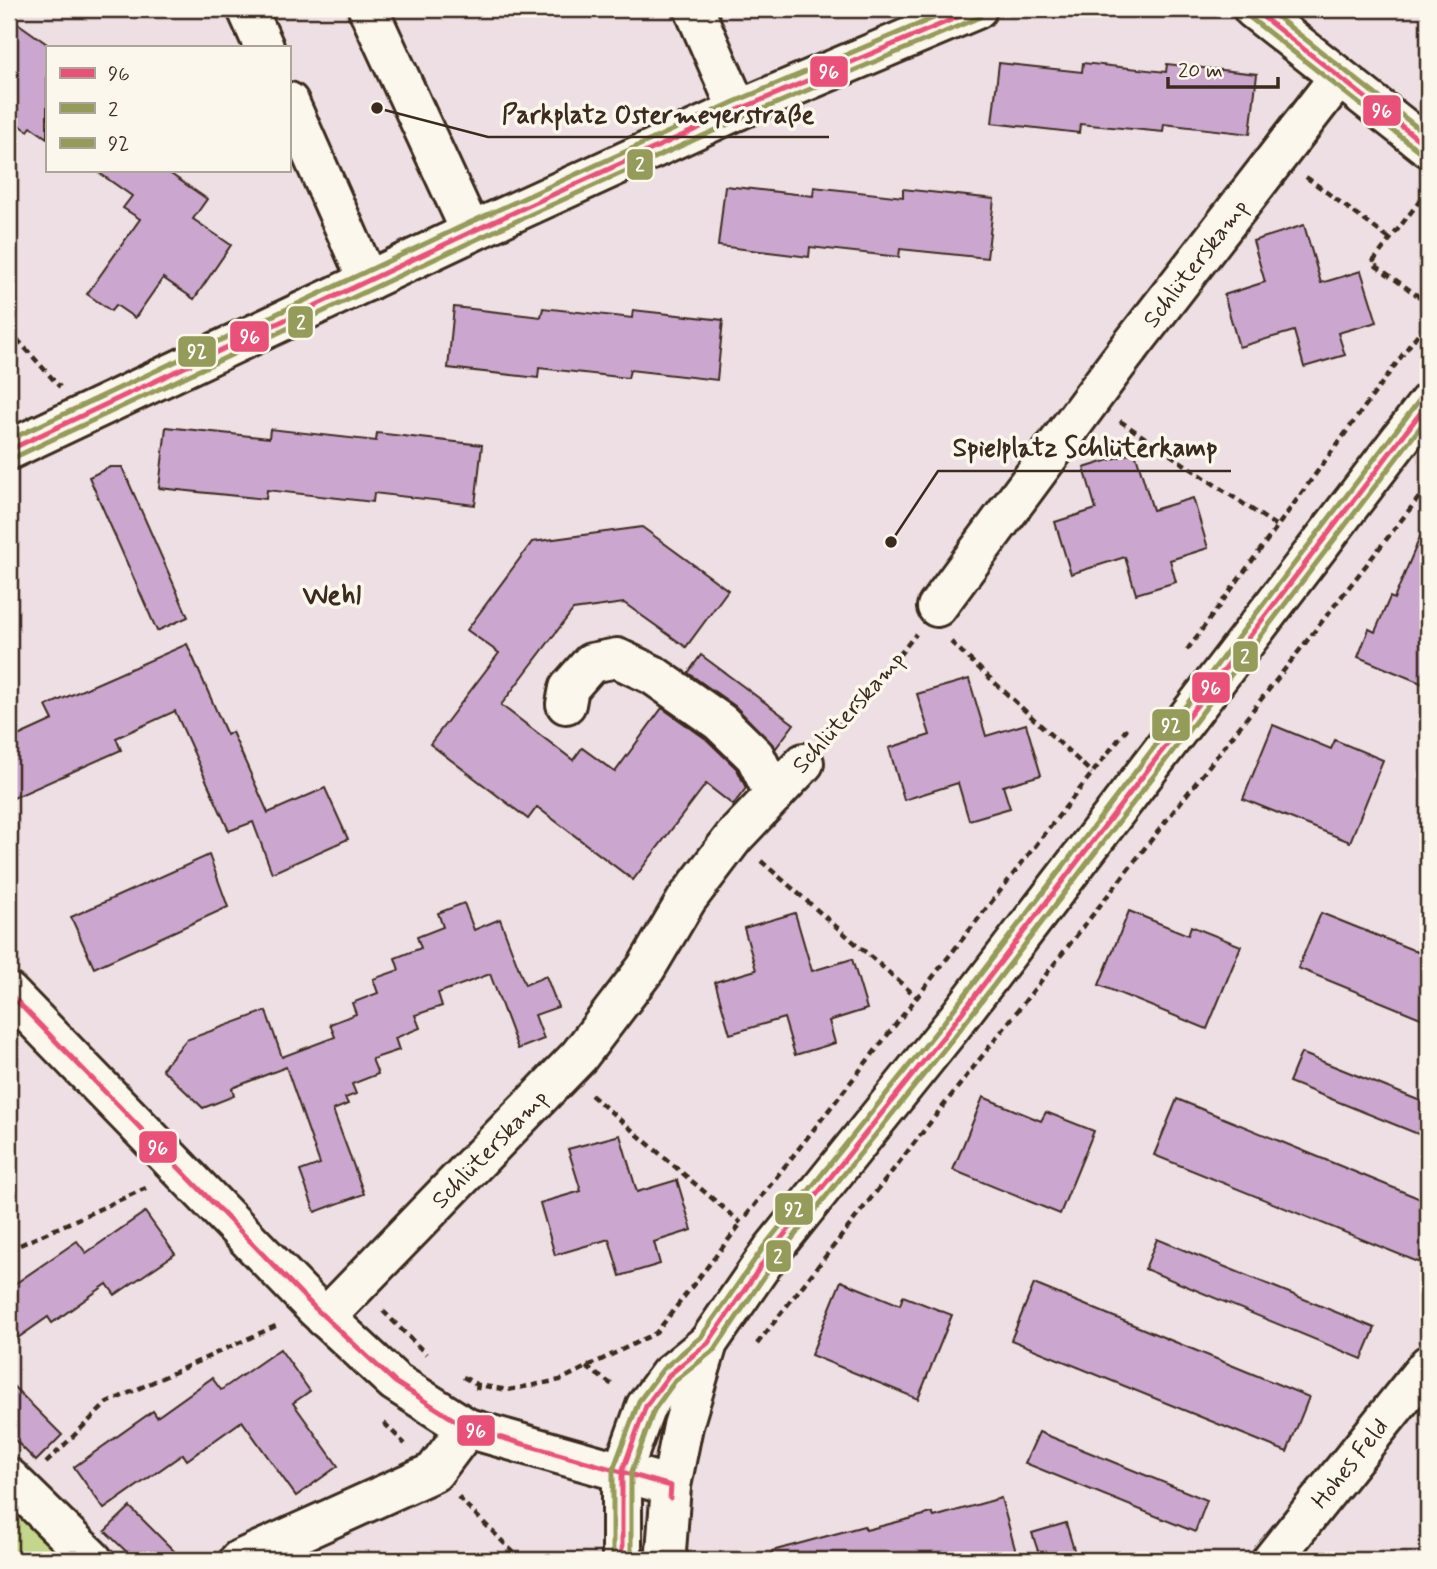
<svg xmlns="http://www.w3.org/2000/svg" width="1437" height="1569" viewBox="0 0 1437 1569" font-family="Mynerve,sans-serif">
<style>
.green{fill:#c3d68b;stroke:#7f8054;stroke-width:2}
.building{fill:#cba6ce;stroke:#3b2a1e;stroke-width:2}
.lines{fill:none;stroke-linecap:round;stroke-linejoin:round}
.minor-casing{stroke:#3b2a1e;stroke-width:44}
.major-casing{stroke:#3b2a1e;stroke-width:44}
.path{stroke:#3b2a1e;stroke-width:4.5;stroke-dasharray:7 5;stroke-linecap:butt}
.minor{stroke:#fbf7ec;stroke-width:38}
.major{stroke:#fbf7ec;stroke-width:38}
.bus-1-casing{stroke:#fbf7ec;stroke-width:10}
.bus-2-casing{stroke:#fbf7ec;stroke-width:10}
.bus-3-casing{stroke:#fbf7ec;stroke-width:10}
.bus-1{stroke:#ea5178;stroke-width:5}
.bus-2{stroke:#959b58;stroke-width:5}
.bus-3{stroke:#959b58;stroke-width:5}
.labels{text-anchor:middle;stroke-width:7;stroke-linejoin:round;paint-order:stroke}
.street-label{font-size:24px;fill:#3b2a1e;stroke:#fbf7ec}
.quarter-label{font-size:28px;font-weight:bold;fill:#3b2a1e;stroke:#fbf7ec}
.leader{fill:none;stroke:#3b2a1e;stroke-width:2.5}
.callout-dot{fill:#3b2a1e;stroke:#fbf7ec;stroke-width:2.5}
.callout-label{font-size:26px;text-anchor:middle;font-weight:bold;fill:#3b2a1e;stroke:#fbf7ec;stroke-width:7;stroke-linejoin:round;paint-order:stroke}
.line-badge{stroke:#fbf7ec;stroke-width:2.5}
.badge-label{font-size:19px;text-anchor:middle;font-weight:bold;fill:#fff}
</style>
<rect width="100%" height="100%" fill="#eddfe3"/>
<filter id="ink" filterUnits="userSpaceOnUse"><feTurbulence type="fractalNoise" baseFrequency=".0143" numOctaves="2"/><feDisplacementMap in="SourceGraphic" scale="14" xChannelSelector="R" yChannelSelector="G"/><feConvolveMatrix kernelMatrix="1 2 1 2 8 2 1 2 1" color-interpolation-filters="sRGB"/></filter>
<g filter="url(#ink)">
<polygon class="green" points="9,1478 93,1560 9,1560"/>
<g class="building">
<polygon points="9,17 47,44 47,138 31,127 28,131 9,118"/>
<polygon points="999,63 1082,72 1083,63 1166,72 1167,64 1257,74 1250,134 1164,124 1163,132 1080,124 1079,133 992,123"/>
<polygon points="95,170 165,170 207,199 193,219 231,245 194,299 163,278 135,318 116,305 111,311 87,294 140,219 123,208 132,196"/>
<polygon points="725,186 813,196 814,187 903,197 903,189 994,199 987,258 900,249 899,257 810,247 809,257 718,246"/>
<polygon points="1304,225 1321,283 1361,271 1377,322 1338,333 1345,355 1304,367 1294,331 1239,347 1224,295 1265,282 1253,241"/>
<polygon points="454,307 541,317 543,308 632,318 633,310 723,320 717,380 630,370 628,378 539,368 538,378 448,368"/>
<polygon points="166,427 269,438 270,429 376,441 377,433 482,445 475,505 374,493 373,502 267,490 266,499 159,488"/>
<polygon points="1135,452 1153,510 1193,498 1208,548 1170,560 1176,582 1136,594 1125,557 1071,574 1055,522 1096,509 1084,468"/>
<polygon points="110,467 122,467 188,617 157,631 89,477"/>
<polygon points="1428,518 1428,686 1358,657 1369,629 1375,632 1390,597 1394,599"/>
<polygon points="642,527 728,590 686,647 624,603 573,610 501,705 573,760 582,748 615,772 662,708 706,739 737,769 746,788 733,805 706,784 633,880 537,807 528,819 430,744 499,653 467,630 532,542"/>
<polygon points="187,644 227,735 232,732 268,813 325,788 348,839 272,873 253,822 229,831 175,711 116,738 121,750 9,800 9,740 53,720 46,706"/>
<polygon points="701,655 794,724 776,748 735,706 688,673"/>
<polygon points="969,679 986,736 1026,724 1041,775 1003,786 1010,808 969,820 958,783 904,800 889,748 930,735 917,694"/>
<polygon points="1273,725 1331,749 1335,740 1383,760 1350,842 1243,799"/>
<polygon points="209,855 228,907 94,968 71,917"/>
<polygon points="464,903 474,930 500,919 525,985 546,976 558,1007 535,1015 544,1039 518,1049 490,974 438,993 442,1006 415,1015 420,1028 395,1038 399,1050 372,1059 378,1074 352,1084 356,1094 345,1098 348,1104 333,1110 364,1194 315,1212 300,1171 320,1164 286,1067 232,1088 234,1096 203,1108 162,1069 186,1040 266,1011 282,1057 335,1037 330,1024 356,1014 352,1003 378,993 373,979 399,970 395,958 421,948 417,937 443,927 438,913"/>
<polygon points="1129,911 1188,935 1191,926 1241,946 1207,1029 1099,985"/>
<polygon points="795,913 812,971 852,959 867,1009 829,1021 835,1043 795,1055 784,1018 730,1034 715,982 756,970 744,928"/>
<polygon points="1321,913 1428,956 1428,1021 1298,968"/>
<polygon points="1301,1053 1428,1104 1428,1138 1289,1082"/>
<polygon points="983,1097 1041,1121 1046,1112 1094,1131 1060,1214 953,1170"/>
<polygon points="1177,1099 1428,1202 1428,1266 1154,1155"/>
<polygon points="620,1135 637,1192 677,1180 692,1230 654,1242 660,1264 620,1276 609,1239 555,1255 540,1203 581,1191 568,1149"/>
<polygon points="145,1212 175,1254 115,1295 107,1284 52,1323 48,1317 9,1344 9,1288 77,1241 86,1253"/>
<polygon points="1157,1239 1375,1328 1362,1359 1145,1269"/>
<polygon points="841,1281 900,1305 903,1296 952,1315 918,1399 811,1355"/>
<polygon points="1034,1284 1309,1397 1287,1452 1011,1340"/>
<polygon points="280,1349 310,1391 293,1403 338,1466 296,1496 242,1421 187,1460 183,1454 104,1509 74,1467 153,1411 157,1417 212,1378 221,1390"/>
<polygon points="9,1382 62,1435 36,1461 9,1434"/>
<polygon points="1039,1432 1207,1500 1195,1532 1025,1463"/>
<polygon points="1001,1498 1017,1556 1000,1560 774,1560 772,1551 864,1526 866,1530 932,1513 934,1517"/>
<polygon points="130,1507 183,1560 135,1560 105,1531"/>
<polygon points="1066,1523 1077,1560 1041,1560 1032,1533"/>
</g>
<g class="lines">
<defs>
<g id="minor">
<polyline points="247,9 264,47"/>
<polyline points="368,9 471,232"/>
<polyline points="694,9 738,110"/>
<polyline points="1253,9 1428,147"/>
<polyline points="289,102 368,281"/>
<polyline points="9,450 471,232 738,110 977,9"/>
<path id="s1" d="M 937,607 L 1117,364 L 1339,77"/>
<polyline points="566,704 569,688 591,663 617,658 653,675 720,722 755,756 774,795"/>
<polyline points="9,993 315,1308 395,1382 467,1428 671,1486"/>
<path id="s2" d="M 325,1318 L 579,1056 L 646,968 L 687,899 L 734,837 L 804,763"/>
<polyline points="9,1478 93,1560"/>
<polyline points="239,1560 434,1472 467,1428"/>
<path id="s3" d="M 1272,1560 L 1428,1365"/>
</g>
<g id="major">
<polyline points="622,1560 622,1472 646,1406 669,1375 708,1343"/>
<polyline points="668,1560 666,1551 671,1486 683,1426 708,1343 772,1250 951,1027 1428,403"/>
</g>
</defs>
<use href="#minor" class="minor-casing"/>
<use href="#major" class="major-casing"/>
<g class="path">
<polyline points="1306,177 1391,240"/>
<polyline points="1428,190 1372,263 1428,303"/>
<polyline points="9,330 60,387"/>
<polyline points="1120,421 1278,527"/>
<polyline points="951,642 1092,773"/>
<polyline points="1187,650 1428,320"/>
<polyline points="828,737 878,682 916,634"/>
<polyline points="761,861 918,998"/>
<polyline points="591,1095 741,1223"/>
<polyline points="746,1216 1129,726"/>
<polyline points="9,1250 146,1188"/>
<polyline points="383,1311 426,1354"/>
<polyline points="757,1344 1428,486"/>
<polyline points="586,1367 614,1386"/>
<polyline points="463,1377 478,1385"/>
<polyline points="477,1390 478,1385 508,1390 560,1380 656,1333 739,1226"/>
<polyline points="384,1423 405,1444"/>
<polyline points="46,1463 107,1403 280,1324"/>
<polyline points="458,1497 521,1560"/>
</g>
<use href="#minor" class="minor"/>
<use href="#major" class="major"/>
<defs>
<g id="bus-1">
<polyline points="1253,9 1428,147"/>
<polyline points="9,450 471,232 738,110 977,9"/>
<polyline points="9,993 315,1308 395,1382 467,1428 671,1486 670,1498"/>
<polyline points="622,1560 622,1472 646,1406 669,1375 708,1343 772,1250 951,1027 1428,403"/>
</g>
<g id="bus-2">
<polyline points="1248,16 1423,154"/>
<polyline points="13,458 475,240 742,118 980,17"/>
<polyline points="631,1560 631,1474 654,1410 675,1381 715,1349 779,1255 958,1032 1428,417"/>
</g>
<g id="bus-3">
<polyline points="1267,9 1428,136"/>
<polyline points="9,440 467,224 734,102 955,9"/>
<polyline points="613,1560 613,1470 639,1401 663,1369 701,1337 765,1245 944,1022 1421,398"/>
</g>
</defs>
<use href="#bus-1" class="bus-1-casing"/>
<use href="#bus-2" class="bus-2-casing"/>
<use href="#bus-3" class="bus-3-casing"/>
<use href="#bus-1" class="bus-1"/>
<use href="#bus-2" class="bus-2"/>
<use href="#bus-3" class="bus-3"/>
</g>
</g>
<g class="labels">
<g class="street-label">
<text dy="8" stroke="none"><textPath href="#s1" startOffset="430">Schlüterskamp</textPath></text>
<text transform="translate(848 712) rotate(-48)" y="8">Schlüterskamp</text>
<text dy="8" stroke="none"><textPath href="#s2" startOffset="236">Schlüterskamp</textPath></text>
<text dy="8" stroke="none"><textPath href="#s3" startOffset="124">Hohes Feld</textPath></text>
</g>
<g class="quarter-label">
<text x="332" y="604">Wehl</text>
</g>
</g>
<path class="leader" d="M377 108L488 137H829M891 542L938 471H1231"/>
<g class="callout-dot">
<circle cx="377" cy="108" r="7"/>
<circle cx="891" cy="542" r="7"/>
</g>
<g class="callout-label">
<text x="658" y="123">Parkplatz Ostermeyerstraße</text>
<text x="1085" y="456">Spielplatz Schlüterkamp</text>
</g>
<g class="line-badge">
<rect x="809" y="55" width="40" height="33" rx="7" fill="#ea5178"/>
<rect x="1362" y="94" width="40" height="33" rx="7" fill="#ea5178"/>
<rect x="626" y="148" width="28" height="33" rx="7" fill="#959b58"/>
<rect x="287" y="305" width="27" height="34" rx="7" fill="#959b58"/>
<rect x="229" y="320" width="41" height="33" rx="7" fill="#ea5178"/>
<rect x="177" y="335" width="40" height="33" rx="7" fill="#959b58"/>
<rect x="1232" y="640" width="27" height="33" rx="7" fill="#959b58"/>
<rect x="1191" y="671" width="40" height="33" rx="7" fill="#ea5178"/>
<rect x="1151" y="708" width="40" height="34" rx="7" fill="#959b58"/>
<rect x="138" y="1130" width="40" height="34" rx="7" fill="#ea5178"/>
<rect x="774" y="1192" width="40" height="34" rx="7" fill="#959b58"/>
<rect x="765" y="1239" width="27" height="34" rx="7" fill="#959b58"/>
<rect x="456" y="1414" width="40" height="33" rx="7" fill="#ea5178"/>
</g>
<g class="badge-label">
<text x="829" y="78">96</text>
<text x="1382" y="117">96</text>
<text x="640" y="171">2</text>
<text x="301" y="329">2</text>
<text x="250" y="343">96</text>
<text x="197" y="358">92</text>
<text x="1245" y="663">2</text>
<text x="1211" y="694">96</text>
<text x="1171" y="732">92</text>
<text x="158" y="1154">96</text>
<text x="794" y="1216">92</text>
<text x="778" y="1263">2</text>
<text x="476" y="1437">96</text>
</g>
<rect width="1437" height="1569" fill="none" stroke="#fbf7ec" stroke-width="35"/>
<rect x="18" y="18" width="1402" height="1534" fill="none" stroke="#3b2a1e" stroke-width="2.5" filter="url(#ink)"/>
<rect x="46" y="46" width="245" height="126" fill="#fbf7ec" stroke="#aea59a" stroke-width="2"/>
<rect x="60" y="68" width="35" height="10" fill="#ea5178" stroke="#aea59a" stroke-width="2"/>
<text x="108" y="80" font-size="21" fill="#3b2a1e">96</text>
<rect x="60" y="103" width="35" height="10" fill="#959b58" stroke="#aea59a" stroke-width="2"/>
<text x="108" y="116" font-size="21" fill="#3b2a1e">2</text>
<rect x="60" y="138" width="35" height="10" fill="#959b58" stroke="#aea59a" stroke-width="2"/>
<text x="108" y="150" font-size="21" fill="#3b2a1e">92</text>
<path d="M1168 77v10h110v-10" fill="none" stroke="#3b2a1e" stroke-width="3.5"/>
<text x="1178" y="77" font-size="21" fill="#3b2a1e" stroke="#fbf7ec" stroke-width="5" paint-order="stroke">20 m</text>
</svg>
